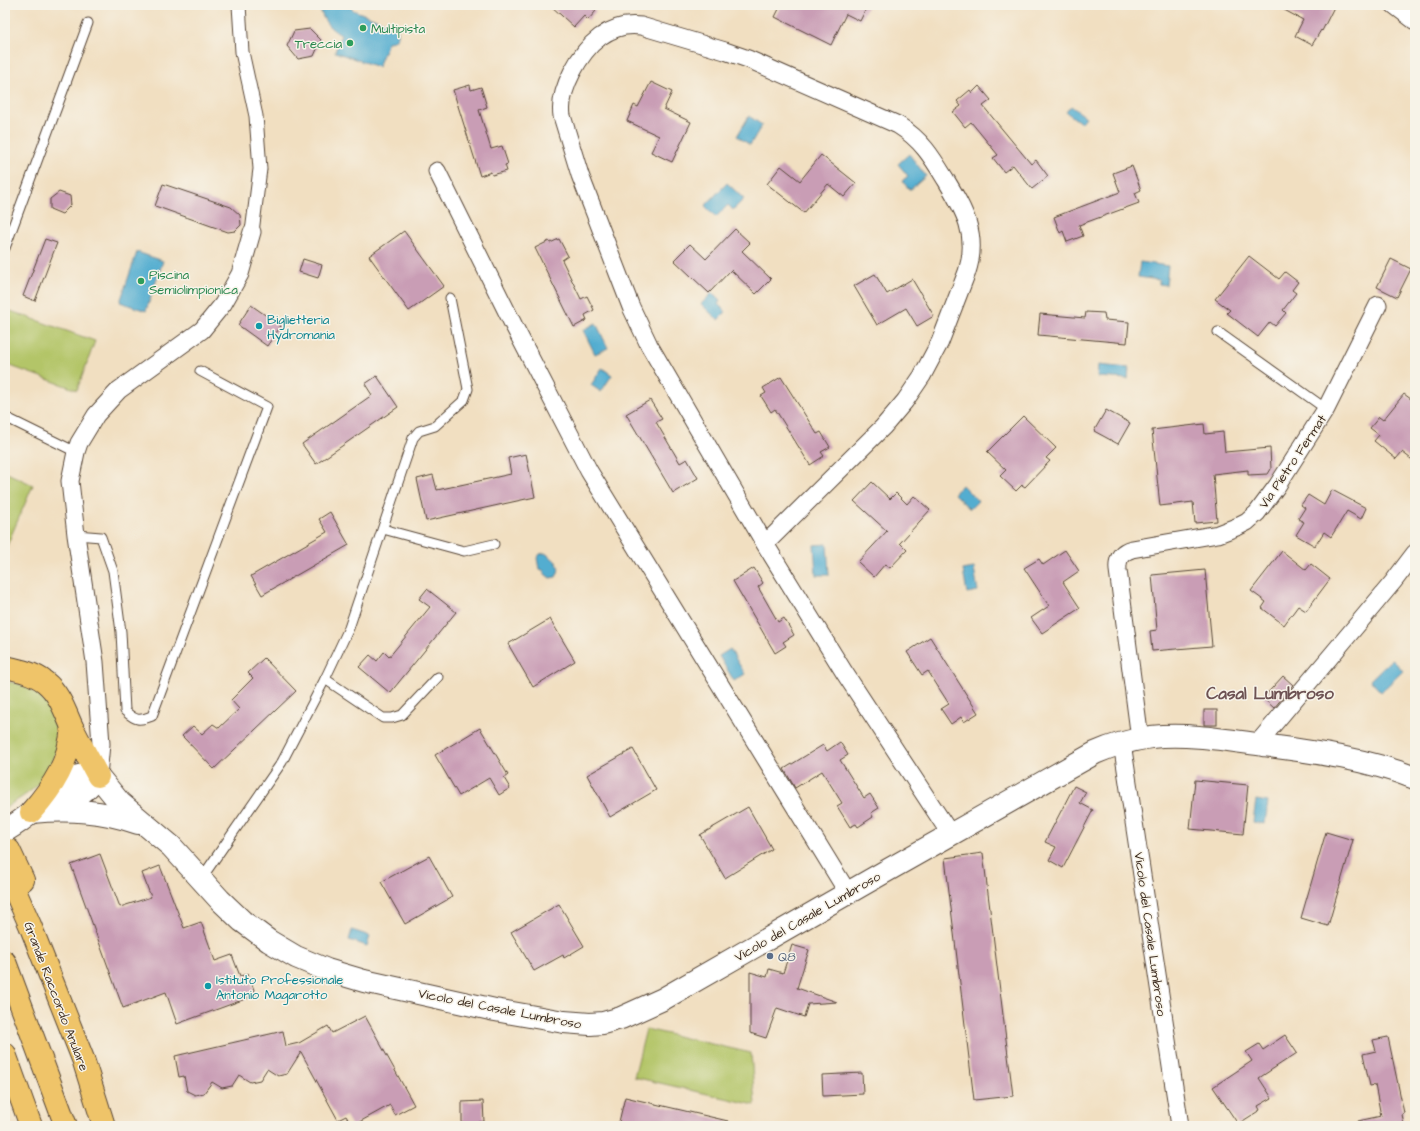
<svg xmlns="http://www.w3.org/2000/svg" width="1420" height="1131" viewBox="0 0 1420 1131" font-family="'Architects Daughter',sans-serif">
<style>
.green{fill:#b3c568;stroke:#777843}
.water{fill:#52add0;stroke:#466c77}
.building{fill:#c99db5}
.lines{fill:none;stroke-linecap:round;stroke-linejoin:round}
.service-casing{stroke:#564536;stroke-width:11}
.pedestrian-casing{stroke:#564536;stroke-width:15}
.minor-casing{stroke:#564536;stroke-width:19}
.tertiary-casing{stroke:#564536;stroke-width:24}
.motorway-casing{stroke:#564536;stroke-width:24}
.service{stroke:#fff;stroke-width:9}
.pedestrian{stroke:#fff;stroke-width:13}
.minor{stroke:#fff;stroke-width:17}
.tertiary{stroke:#fff;stroke-width:22}
.motorway{stroke:#efc469;stroke-width:22}
.leisure-dot{fill:#2e9e5b;stroke:#f7f3e8;stroke-width:1.5}
.culture-dot{fill:#0f9aa8;stroke:#f7f3e8;stroke-width:1.5}
.service-dot{fill:#5c6f8a;stroke:#f7f3e8;stroke-width:1.5}
.labels{text-anchor:middle;stroke-width:3;stroke-linejoin:round;paint-order:stroke}
.leisure-label{font-size:13px;fill:#27864d;stroke:#f7f3e8;text-anchor:start}
.culture-label{font-size:13px;fill:#0d838f;stroke:#f7f3e8;text-anchor:start}
.street-label{font-size:13px;fill:#3b2a1e;stroke:#f7f3e8}
.service-label{font-size:13px;fill:#4e5e75;stroke:#f7f3e8;text-anchor:start}
.district-label{font-size:17px;font-weight:bold;fill:#6d5253;stroke:#f7f3e8}
</style>
<rect width="100%" height="100%" fill="#f7f3e8"/>
<filter id="ink" filterUnits="userSpaceOnUse"><feTurbulence type="fractalNoise" baseFrequency=".025" numOctaves="2"/><feDisplacementMap in="SourceGraphic" scale="8" xChannelSelector="R" yChannelSelector="G"/><feConvolveMatrix kernelMatrix="1 2 1 2 8 2 1 2 1" color-interpolation-filters="sRGB"/></filter>
<filter id="wash" filterUnits="userSpaceOnUse"><feTurbulence type="fractalNoise" baseFrequency=".012" numOctaves="4" result="noise"/><feDisplacementMap in="SourceGraphic" scale="16" xChannelSelector="R" yChannelSelector="G"/><feGaussianBlur stdDeviation="0.9" result="paint"/><feColorMatrix in="noise" values="0 0 0 0 0 0 0 0 0 0 0 0 0 0 0 0 0 1.4 0 .05"/><feComposite in="paint" operator="in"/></filter>
<g filter="url(#wash)">
<rect width="100%" height="100%" fill="#f1dfc1"/>
<g class="green">
<polygon points="5,309 95,341 77,390 5,364"/>
<polygon points="5,472 33,485 5,550"/>
<path d="M 5,682 C 34,682 56,707 58,735 C 59,747 53,763 47,773 C 38,789 20,798 5,808 Z"/>
<polygon points="646,1029 751,1053 755,1105 634,1077"/>
</g>
<g class="water">
<path d="M 313,5 L 348,5 L 353,10 L 394,26 L 398,30 L 398,36 L 394,41 L 388,42 L 378,67 L 335,52 L 341,35 C 329,28 324,22 320,9 L 314,10 Z"/>
<polygon points="1071,106 1086,117 1081,123 1066,112"/>
<polygon points="749,116 762,125 750,145 737,136"/>
<polygon points="909,154 926,176 910,190 902,181 908,176 898,164"/>
<polygon points="727,183 744,199 733,210 728,205 716,217 705,206"/>
<polygon points="137,252 163,261 146,311 120,302"/>
<polygon points="1140,262 1168,266 1166,285 1159,284 1159,280 1138,277"/>
<polygon points="712,293 720,301 718,304 726,312 718,320 701,304"/>
<polygon points="596,323 608,348 595,354 583,330"/>
<polygon points="1098,365 1129,368 1128,379 1097,377"/>
<polygon points="602,368 612,375 601,392 591,385"/>
<polygon points="962,485 978,501 970,509 954,494"/>
<polygon points="827,544 829,575 816,575 814,545"/>
<path d="M 545,553 C 555,560 563,565 556,577 L 550,578 L 545,574 L 543,570 L 539,569 L 537,558 L 540,554 Z"/>
<polygon points="974,568 978,591 967,593 963,570"/>
<polygon points="730,649 745,674 734,681 719,656"/>
<polygon points="1392,659 1403,671 1381,692 1370,680"/>
<polygon points="1256,800 1268,802 1265,824 1253,822"/>
<polygon points="352,930 370,936 367,946 349,940"/>
</g>
<g id="blocks">
<g class="building">
<polygon points="550,5 595,5 592,8 596,11 588,20 584,16 574,27"/>
<polygon points="781,5 868,5 860,21 846,14 831,45 775,17"/>
<polygon points="1275,5 1335,5 1322,31 1321,30 1312,45 1295,36 1303,20"/>
<polygon points="310,29 321,40 314,56 298,59 287,46 294,31"/>
<polygon points="651,82 672,92 664,109 691,122 672,162 651,152 659,136 627,121 634,105 638,107"/>
<polygon points="470,85 471,90 481,87 487,107 479,110 491,149 502,146 508,164 505,165 507,171 492,175 491,172 480,176 453,90"/>
<polygon points="979,86 991,100 983,106 1031,164 1036,160 1048,176 1032,189 1013,165 1004,172 993,158 998,155 971,122 965,127 953,112 961,106 957,101 970,90 972,93"/>
<polygon points="821,155 856,183 844,197 828,184 804,213 767,184 781,166 800,181"/>
<polygon points="1132,166 1141,190 1135,193 1139,203 1079,225 1083,236 1067,242 1063,231 1060,233 1054,217 1120,192 1113,173"/>
<polygon points="163,184 231,207 240,215 241,225 235,231 228,232 155,206"/>
<polygon points="59,192 70,196 71,205 62,214 50,209 50,199"/>
<polygon points="735,229 750,243 742,251 771,279 756,294 731,270 709,293 674,260 690,244 706,259"/>
<polygon points="404,231 444,286 409,311 369,256"/>
<polygon points="45,239 57,243 35,301 23,296"/>
<polygon points="559,239 568,256 562,260 581,299 587,296 594,310 585,315 587,320 574,327 535,248 549,241 550,243"/>
<polygon points="1249,256 1279,279 1285,272 1298,282 1292,290 1296,293 1283,310 1286,313 1275,326 1270,322 1258,337 1227,313 1230,310 1215,299"/>
<polygon points="303,259 322,265 318,278 299,272"/>
<polygon points="1391,259 1411,269 1397,297 1377,287"/>
<polygon points="875,274 887,294 912,279 934,316 917,326 906,308 877,325 854,286"/>
<polygon points="251,305 281,326 267,346 238,325"/>
<polygon points="1086,312 1104,313 1105,320 1129,322 1127,343 1038,335 1040,314 1085,318"/>
<polygon points="377,376 398,407 316,464 302,444 372,395 365,384"/>
<polygon points="781,377 817,434 821,432 830,447 821,452 824,456 810,465 775,409 771,412 761,396 766,393 763,388"/>
<polygon points="1404,394 1415,402 1415,462 1402,452 1396,459 1374,441 1379,435 1370,428 1379,417 1383,420"/>
<polygon points="650,400 662,419 656,422 680,463 687,459 698,478 673,493 626,414"/>
<polygon points="1106,410 1130,423 1118,444 1094,431"/>
<polygon points="1023,416 1056,448 1046,458 1050,461 1025,487 1022,485 1016,491 1000,476 1006,470 987,452"/>
<polygon points="1204,424 1205,434 1223,432 1225,452 1270,448 1271,469 1268,474 1248,475 1248,470 1213,474 1217,521 1195,523 1193,502 1160,506 1152,430"/>
<polygon points="526,454 535,497 426,521 417,479 433,475 437,490 511,474 508,458"/>
<polygon points="872,482 890,499 896,493 907,504 914,496 930,510 900,543 907,550 890,568 885,564 874,577 858,562 887,531 854,501"/>
<polygon points="1332,490 1366,508 1361,519 1347,511 1331,537 1324,532 1315,546 1296,535 1304,522 1298,519 1305,508 1301,505 1308,495 1324,505"/>
<polygon points="330,512 349,545 262,595 251,576 327,532 319,519"/>
<polygon points="1065,550 1079,571 1063,582 1080,608 1042,633 1031,618 1049,606 1024,568 1039,559 1043,565"/>
<polygon points="1282,551 1306,570 1311,564 1330,579 1306,611 1298,606 1284,625 1262,608 1266,602 1251,591"/>
<polygon points="754,568 763,583 758,587 778,622 784,618 794,635 783,642 786,646 775,653 733,581"/>
<polygon points="1205,570 1212,646 1152,651 1150,631 1157,630 1152,575"/>
<polygon points="427,589 456,612 390,693 359,667 370,655 377,661 384,652 389,657 430,607 419,599"/>
<polygon points="550,619 575,661 533,687 508,644"/>
<polygon points="930,637 978,713 964,722 961,717 951,724 941,709 949,704 928,671 922,675 907,652"/>
<polygon points="264,658 296,691 214,769 182,736 193,726 202,734 213,724 219,728 239,709 231,700 253,678 248,673"/>
<polygon points="1283,676 1293,685 1274,708 1263,698"/>
<rect x="1204" y="710" width="13" height="15"/>
<polygon points="480,728 508,775 504,778 510,788 499,795 489,778 459,796 435,755"/>
<polygon points="840,742 848,755 840,760 864,798 870,794 879,808 871,813 873,817 858,827 856,824 850,827 837,806 842,803 822,771 795,788 784,769 823,745 827,751"/>
<polygon points="633,749 656,790 610,817 587,775"/>
<polygon points="1195,780 1248,785 1243,834 1190,829"/>
<polygon points="1074,786 1086,792 1080,803 1093,810 1063,868 1049,860 1056,847 1045,842"/>
<polygon points="748,807 772,849 725,878 700,835"/>
<polygon points="1326,832 1353,840 1328,926 1301,918"/>
<polygon points="983,853 1013,1096 974,1100 945,858"/>
<polygon points="100,854 120,907 151,897 142,873 160,866 184,928 201,922 215,961 232,955 240,976 248,974 256,995 177,1024 166,992 123,1008 71,865"/>
<polygon points="429,856 452,897 405,924 381,882"/>
<polygon points="559,904 584,946 564,958 563,955 534,971 511,932"/>
<polygon points="792,945 809,950 797,988 837,1002 808,1004 804,1017 777,1008 766,1038 750,1033 750,972 767,977 769,969 783,973"/>
<polygon points="365,1016 414,1105 395,1115 390,1105 352,1126 346,1116 338,1120 301,1052 287,1074 278,1076 267,1069 260,1080 250,1082 239,1075 232,1086 222,1088 212,1082 204,1093 195,1095 187,1091 184,1076 179,1077 175,1056 283,1031 286,1046 299,1043 328,1026 332,1033"/>
<polygon points="1285,1035 1297,1053 1259,1078 1272,1098 1258,1106 1260,1110 1238,1124 1213,1087 1252,1061 1246,1052 1259,1044 1263,1050"/>
<polygon points="1388,1037 1404,1113 1402,1114 1404,1126 1358,1126 1358,1121 1381,1116 1375,1085 1370,1086 1363,1054 1376,1051 1373,1040"/>
<polygon points="862,1073 863,1094 823,1096 822,1075"/>
<polygon points="625,1097 728,1121 728,1126 618,1126"/>
<polygon points="483,1101 484,1122 479,1122 479,1126 462,1126 462,1102"/>
</g>
</g>
</g>
<g filter="url(#ink)">
<use href="#blocks" fill-opacity="0" stroke="#564536" stroke-width="1"/>
<g class="lines">
<defs>
<g id="service">
<polyline points="5,248 88,23"/>
<polyline points="1218,332 1326,409"/>
<polyline points="5,417 76,452"/>
<polyline points="383,529 464,551 494,544"/>
<path d="M 76,535 L 101,537 L 113,571 L 121,632 L 125,711 C 136,721 139,721 152,716 L 267,407 L 200,371"/>
<polyline points="325,679 383,718 392,718 402,715 438,677"/>
<polyline points="201,879 282,762 325,679 349,628 413,438 419,431 435,426 464,400 468,389 450,298"/>
</g>
<polyline id="pedestrian" points="239,5 242,52 256,116 260,169 252,232"/>
<g id="minor">
<polyline points="1394,5 1415,21"/>
<polyline points="437,171 515,328 589,471 848,893"/>
<path d="M 765,544 L 883,427 L 905,401 L 922,376 L 940,342 L 967,272 C 979,235 964,210 946,180 C 932,157 922,140 898,125 L 748,59 L 725,51 L 641,26 C 627,24 612,28 600,37 C 580,52 558,90 562,116 L 580,175 L 631,307 L 649,345 L 765,544 L 844,672 L 951,835"/>
<path d="M 1140,739 L 1118,570 C 1117,559 1121,552 1132,549 L 1218,534 L 1239,526 L 1247,522 L 1257,513 L 1277,486 L 1326,409 L 1378,305"/>
<polyline points="1122,743 1180,1126"/>
<polyline points="1257,744 1393,582 1415,553"/>
<polyline points="98,776 101,744 95,662 76,535 70,481 76,452 79,443 96,415 119,390 202,330 223,304 240,274 252,232"/>
</g>
<g id="tertiary">
<path d="M 98,776 L 120,803 L 171,846 L 220,900 L 242,921 L 269,941 L 296,957 L 327,970 L 364,981 L 495,1010 L 564,1022 L 590,1024 L 603,1023 L 621,1018 L 663,999 L 888,870 L 1095,753 C 1113,745 1131,740 1151,737 C 1188,733 1226,740 1263,745 C 1314,752 1367,759 1415,778"/>
<path d="M 52,807 C 73,801 84,793 98,776"/>
<path d="M 31,812 C 68,809 103,810 138,823"/>
<path d="M 5,831 C 15,825 24,819 33,811 C 52,793 69,769 98,776"/>
</g>
<g id="motorway">
<path d="M 5,667 C 19,670 34,673 45,682 C 59,693 65,711 72,727 C 80,743 89,760 98,776"/>
<path d="M 31,812 C 54,786 69,762 72,727"/>
<polyline points="9,850 23,880"/>
<polyline points="5,868 30,925 83,1059 104,1126"/>
<polyline points="5,962 66,1126"/>
<polyline points="5,1054 31,1126"/>
</g>
</defs>
<use href="#service" class="service-casing"/>
<use href="#pedestrian" class="pedestrian-casing"/>
<use href="#minor" class="minor-casing"/>
<use href="#tertiary" class="tertiary-casing"/>
<use href="#motorway" class="motorway-casing"/>
<use href="#service" class="service"/>
<use href="#pedestrian" class="pedestrian"/>
<use href="#minor" class="minor"/>
<use href="#tertiary" class="tertiary"/>
<use href="#motorway" class="motorway"/>
</g>
</g>
<g class="leisure-dot">
<circle cx="363" cy="28" r="4"/>
<circle cx="350" cy="43" r="4"/>
<circle cx="141" cy="281" r="4"/>
</g>
<g class="culture-dot">
<circle cx="259" cy="326" r="4"/>
<circle cx="208" cy="986" r="4"/>
</g>
<circle class="service-dot" cx="770" cy="956" r="4"/>
<g class="labels">
<g class="leisure-label">
<text x="371" y="33">Multipista</text>
<text x="342" y="48" text-anchor="end">Treccia</text>
<text x="149" y="279">Piscina<tspan x="149" dy="15">Semiolimpionica</tspan></text>
</g>
<g class="culture-label">
<text x="267" y="324">Biglietteria<tspan x="267" dy="15">Hydromania</tspan></text>
<text x="216" y="984">Istituto Professionale<tspan x="216" dy="15">Antonio Magarotto</tspan></text>
</g>
<g class="street-label">
<text transform="translate(1292 461) rotate(-56)" y="5">Via Pietro Fermat</text>
<text transform="translate(807 916) rotate(-30)" y="5">Vicolo del Casale Lumbroso</text>
<text transform="translate(1151 934) rotate(82)" y="5">Vicolo del Casale Lumbroso</text>
<text transform="translate(57 996) rotate(69)" y="5">Grande Raccordo Anulare</text>
<text transform="translate(500 1008) rotate(11)" y="5">Vicolo del Casale Lumbroso</text>
</g>
<g class="service-label">
<text x="778" y="961">Q8</text>
</g>
<g class="district-label">
<text x="1270" y="699">Casal Lumbroso</text>
</g>
</g>
<rect width="1420" height="1131" fill="none" stroke="#f7f3e8" stroke-width="20"/>
</svg>
